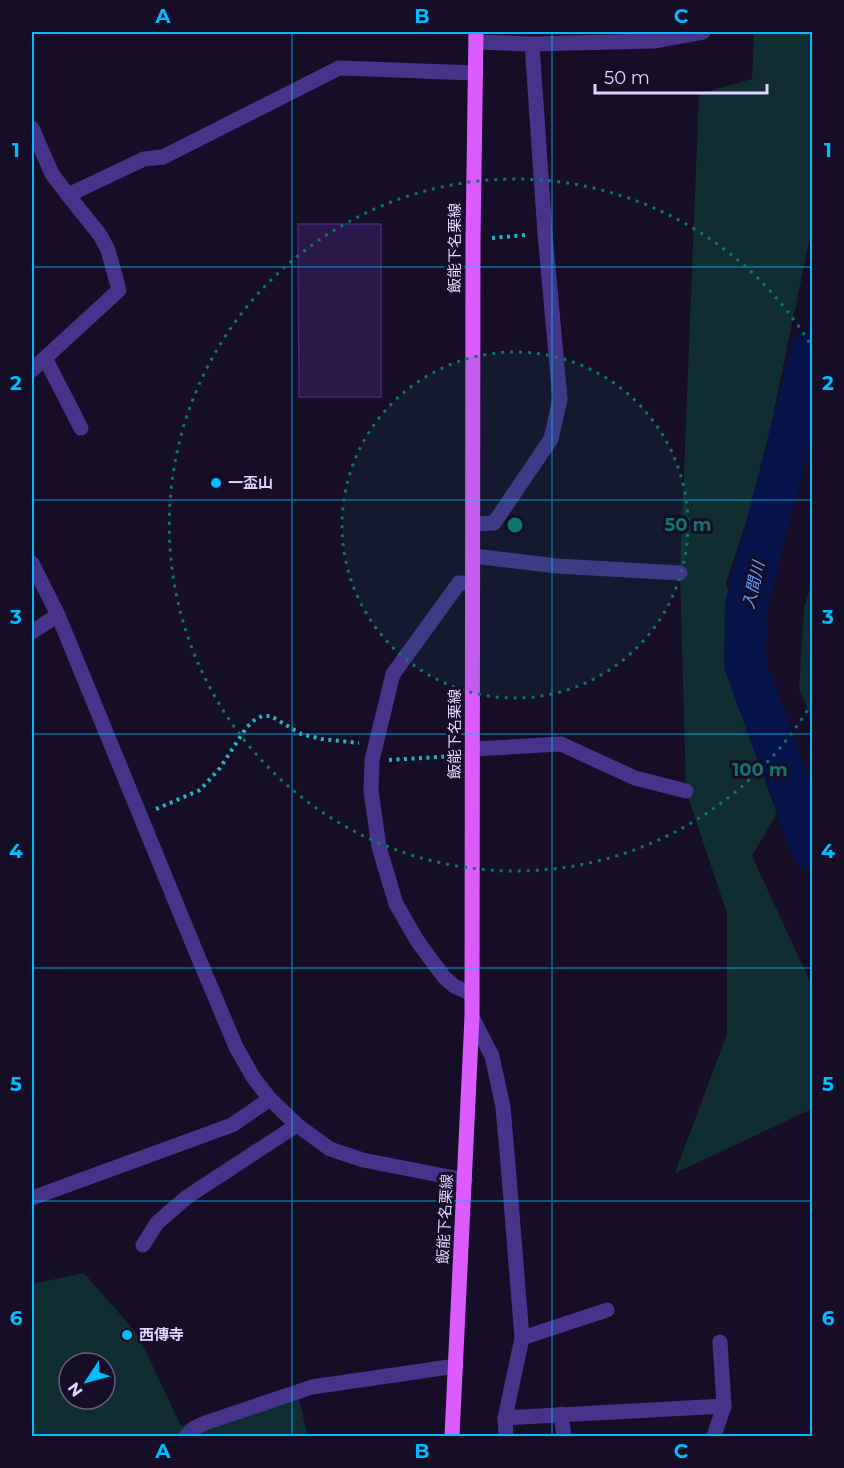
<svg xmlns="http://www.w3.org/2000/svg" width="844" height="1468" viewBox="0 0 844 1468" font-family="Montserrat,'Noto Sans JP',sans-serif">
<style>
.green{fill:#102e32;fill-rule:evenodd}
.lines{fill:none;stroke-linecap:round;stroke-linejoin:round}
.river{stroke:#061348;stroke-width:42}
.building{fill:#2a184a;stroke:#442878;stroke-width:1.5}
.path{stroke:#25b3c2;stroke-width:4;stroke-dasharray:3 4.5;stroke-linecap:butt}
.minor{stroke:#45348a;stroke-width:15}
.major{stroke:#db5bff;stroke-width:15}
.grid{fill:none;stroke:#00bdff;stroke-width:1.5;stroke-opacity:0.55}
.ring{fill:none;stroke:#0f766e;stroke-width:3;stroke-dasharray:3 6}
.poi-dot{fill:#00bdff;stroke:#160d27;stroke-width:2}
.labels{text-anchor:middle;stroke-width:6;stroke-linejoin:round;paint-order:stroke}
.street-label{font-size:15px;fill:#dfd4ff;stroke:#160d27}
.poi-label{font-size:15px;font-weight:bold;fill:#dfd4ff;stroke:#160d27;text-anchor:start}
.water-label{font-size:16px;font-style:italic;fill:#629eff;stroke:#160d27}
.centre{fill:#0f766e;stroke:#160d27;stroke-width:3}
.ring-label{font-size:18px;text-anchor:middle;font-weight:bold;fill:#0f766e;stroke:#160d27;stroke-width:6;stroke-linejoin:round;paint-order:stroke}
.neatline{fill:none;stroke:#00bdff;stroke-width:2}
.grid-label{font-size:20px;text-anchor:middle;font-weight:bold;fill:#00bdff}
</style>
<rect width="100%" height="100%" fill="#160d27"/>
<g class="green">
<polygon points="754,32 812,32 812,227 759,483 726,583 782,804 752,856 812,986 812,1109 675,1173 727,1034 727,913 686,791 680,573 699,94 752,79"/>
<polygon points="812,583 812,719 799,689 804,607"/>
<path d="M 84,1273 L 138,1335 L 181,1426 L 296,1388 L 308,1436 L 32,1436 L 32,1284 ZM 69,1363 L 105,1363 L 105,1399 L 69,1399 Z"/>
</g>
<g class="lines">
<polyline class="river" points="812,351 746,606 745,664 812,849"/>
</g>
<polygon class="building" points="298,224 381,224 381,397 299,397"/>
<g class="lines">
<g class="path">
<polyline points="492,238 526,235"/>
<polyline points="389,760 454,756"/>
<polyline points="156,809 200,790 220,768 246,728 253,721 262,716 271,716 301,734 322,739 359,743"/>
</g>
<g class="minor">
<polyline points="532,44 654,41 703,32"/>
<polyline points="32,128 52,174 68,195"/>
<polyline points="45,358 81,428"/>
<polyline points="32,370 119,290 108,250 100,235 68,195 144,159 163,157 339,68 476,73"/>
<polyline points="473,524 494,523 551,439 560,399 545,234 532,44 476,42"/>
<polyline points="473,556 557,566 680,573"/>
<polyline points="32,563 58,615 194,947 236,1047 253,1077 270,1099 297,1125 330,1149 363,1160 465,1180"/>
<polyline points="32,632 58,615"/>
<polyline points="473,749 561,744 635,778 686,791"/>
<polyline points="472,994 454,986 444,977 418,942 396,904 379,847 371,791 372,760 393,674 459,583 473,583"/>
<polyline points="472,1017 492,1056 503,1107 509,1176 522,1338 505,1418 506,1436"/>
<polyline points="32,1198 232,1125 270,1099"/>
<polyline points="143,1245 157,1223 187,1197 297,1125"/>
<polyline points="522,1338 607,1310"/>
<polyline points="561,1414 564,1436"/>
<polyline points="505,1418 724,1406"/>
<polyline points="186,1436 194,1428 205,1423 312,1387 456,1366"/>
<polyline points="714,1436 724,1406 720,1342"/>
</g>
<polyline class="major" points="452,1436 472,1017 473,239 476,32"/>
</g>
<path class="grid" d="M 292,32 L 292,1436M 552,32 L 552,1436M 32,267 L 812,267M 32,500 L 812,500M 32,734 L 812,734M 32,968 L 812,968M 32,1201 L 812,1201"/>
<circle cx="515" cy="525" r="173" fill="#0f766e" fill-opacity=".12"/>
<g class="ring">
<circle cx="515" cy="525" r="173"/>
<path d="M812 703A346 346 0 1 1 812 347"/>
</g>
<g class="poi-dot">
<circle cx="216" cy="483" r="6"/>
<circle cx="127" cy="1335" r="6"/>
</g>
<g class="labels">
<g class="street-label">
<text transform="translate(455 248) rotate(-90)" y="5">飯能下名栗線</text>
<text transform="translate(455 734) rotate(-90)" y="5">飯能下名栗線</text>
<text transform="translate(445 1219) rotate(-87)" y="5">飯能下名栗線</text>
</g>
<g class="poi-label">
<text x="228" y="488">一盃山</text>
<text x="139" y="1340">西傳寺</text>
</g>
<g class="water-label">
<text transform="translate(753 585) rotate(-77)" y="6">入間川</text>
</g>
</g>
<circle cx="515" cy="525" r="9" class="centre"/>
<g class="ring-label">
<text x="688" y="531">50 m</text>
<text x="760" y="776">100 m</text>
</g>
<rect width="844" height="1468" fill="none" stroke="#160d27" stroke-width="66"/>
<g transform="translate(87 1381) rotate(234)"><circle r="28" fill="#160d27" stroke="#665d7d" stroke-width="1.5"/>
<path d="M0-4.5L10 22L0 15L-10 22Z" fill="#00bdff"/>
<text y="-9" font-size="16" font-weight="bold" text-anchor="middle" fill="#dfd4ff">N</text>
</g>
<path d="M595 84v9h172v-9" fill="none" stroke="#dfd4ff" stroke-width="3"/>
<text x="604" y="84" font-size="18" fill="#dfd4ff" stroke="#160d27" stroke-width="4.5" paint-order="stroke">50 m</text>
<rect x="33" y="33" width="778" height="1402" class="neatline"/>
<g class="grid-label">
<text x="163" y="23">A</text>
<text x="422" y="23">B</text>
<text x="681" y="23">C</text>
<text x="16" y="157">1</text>
<text x="828" y="157">1</text>
<text x="16" y="390">2</text>
<text x="828" y="390">2</text>
<text x="16" y="624">3</text>
<text x="828" y="624">3</text>
<text x="16" y="858">4</text>
<text x="828" y="858">4</text>
<text x="16" y="1091">5</text>
<text x="828" y="1091">5</text>
<text x="16" y="1325">6</text>
<text x="828" y="1325">6</text>
<text x="163" y="1458">A</text>
<text x="422" y="1458">B</text>
<text x="681" y="1458">C</text>
</g>
</svg>
